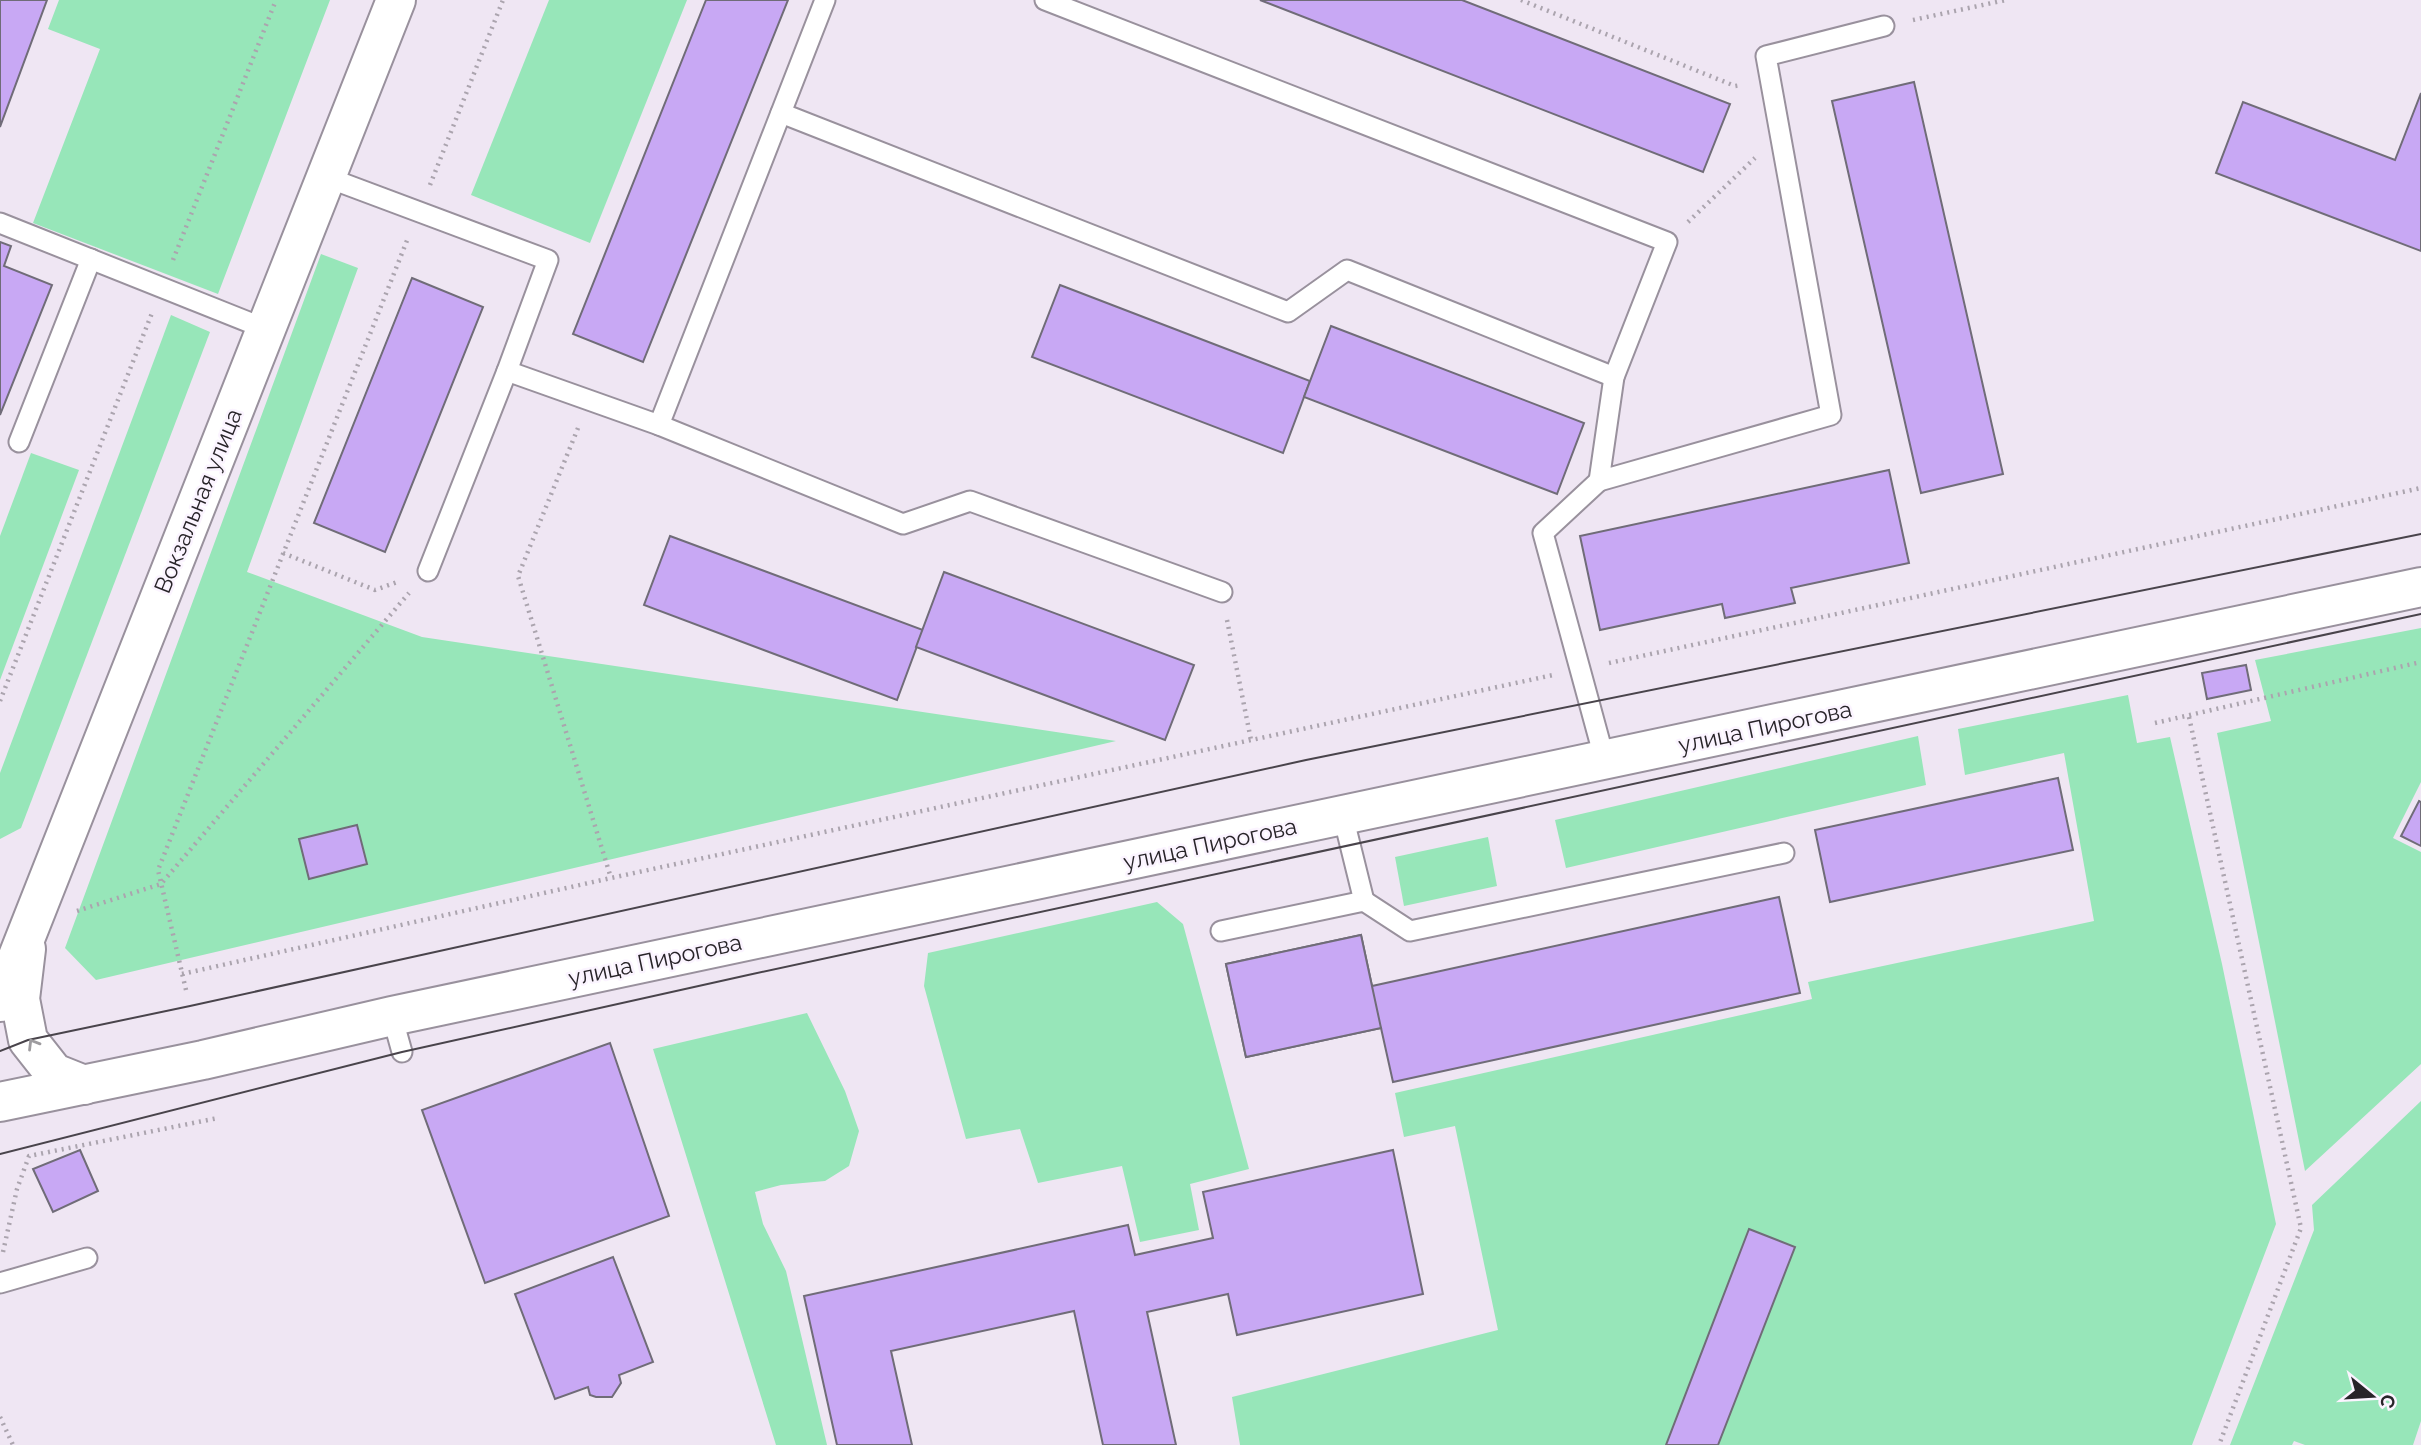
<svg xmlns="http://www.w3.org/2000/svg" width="2421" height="1445" viewBox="0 0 2421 1445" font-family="Raleway,sans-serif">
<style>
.green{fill:#97e6b9}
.building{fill:#c8a8f4;stroke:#706c78;stroke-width:2}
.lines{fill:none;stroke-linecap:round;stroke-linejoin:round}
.service-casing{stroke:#99919d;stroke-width:23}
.minor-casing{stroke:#99919d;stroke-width:42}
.secondary-casing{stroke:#99919d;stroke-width:42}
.path{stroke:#aba4ae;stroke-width:4.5;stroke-dasharray:2 5;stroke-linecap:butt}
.service{stroke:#fff;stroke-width:19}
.minor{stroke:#fff;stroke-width:38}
.secondary{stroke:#fff;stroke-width:38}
.tram{stroke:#49444b;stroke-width:2}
.oneway{stroke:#9e9c9f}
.labels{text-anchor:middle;stroke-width:5;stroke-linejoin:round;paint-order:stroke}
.street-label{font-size:23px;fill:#282429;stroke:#fbf4ff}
</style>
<rect width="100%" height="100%" fill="#efe6f3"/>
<g class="green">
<polygon points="59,0 330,0 218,294 33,223 100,49 48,29"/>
<polygon points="549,0 687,0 590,243 471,195"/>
<polygon points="321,254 358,268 247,572 422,637 1116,741 96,980 65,948"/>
<polygon points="171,315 210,332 21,828 0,839 0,773"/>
<polygon points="31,453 79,470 0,680 0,536"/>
<polygon points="2421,628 2421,782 2393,838 2421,852 2421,1064 2305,1171 2217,733 2271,721 2255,660"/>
<polygon points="2128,695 2137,743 2170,737 2222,964 2276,1224 2192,1445 1718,1445 1795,1248 1666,1445 1240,1445 1232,1397 1498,1330 1455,1126 1404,1137 1395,1093 1812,999 1808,982 2094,921 2064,753 1965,775 1958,729"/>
<polygon points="1918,736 1926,785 1566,868 1555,820"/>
<polygon points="1488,837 1497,886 1404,906 1395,857"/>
<polygon points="1157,902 1183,924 1249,1169 1190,1184 1199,1230 1140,1242 1122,1166 1038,1183 1020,1129 966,1139 924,986 928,953"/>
<polygon points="807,1013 845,1091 859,1131 849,1166 825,1181 781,1185 755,1192 763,1224 786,1271 827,1445 776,1445 653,1049"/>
<polygon points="2421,1101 2421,1421 2413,1445 2305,1445 2294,1441 2292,1445 2230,1445 2314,1230 2312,1205"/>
</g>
<g class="building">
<polygon points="0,0 47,0 0,127"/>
<polygon points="706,0 788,0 643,362 573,334"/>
<polygon points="1260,0 1462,0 1730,104 1703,172"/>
<polygon points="1914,82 2003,474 1921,493 1832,101"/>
<polygon points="2421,93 2421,251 2216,173 2243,102 2395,160"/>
<polygon points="0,242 11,246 4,266 52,285 0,415"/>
<polygon points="412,278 483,307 385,552 314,523"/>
<polygon points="1060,285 1310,381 1283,453 1032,357"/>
<polygon points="1331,326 1584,423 1557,494 1304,397"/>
<polygon points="1889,470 1909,563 1791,588 1795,603 1725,618 1722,604 1600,630 1580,536"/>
<polygon points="670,536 923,630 897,700 644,605"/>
<polygon points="944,572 1194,665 1165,740 916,647"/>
<polygon points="2246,665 2251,690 2207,699 2202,673"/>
<polygon points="2058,778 2073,850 1830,902 1815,830"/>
<polygon points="2419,801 2421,802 2421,846 2401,836"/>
<polygon points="357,825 367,864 309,879 299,839"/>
<polygon points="1779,897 1800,993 1393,1082 1381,1028 1246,1057 1226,964 1361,935 1372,986"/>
<polygon points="1361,935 1381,1028 1246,1057 1226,964"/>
<polygon points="610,1043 669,1216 485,1283 422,1110"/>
<polygon points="80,1150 98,1191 53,1212 33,1169"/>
<polygon points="1393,1150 1423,1294 1237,1335 1228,1294 1147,1312 1176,1445 1103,1445 1074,1311 891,1351 912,1445 837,1445 804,1296 1128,1225 1135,1255 1213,1238 1203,1192"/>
<polygon points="1749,1229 1795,1247 1718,1445 1666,1445"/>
<polygon points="613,1257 653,1362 619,1375 621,1383 612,1397 596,1397 590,1395 588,1387 555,1399 515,1294"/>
</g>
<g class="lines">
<defs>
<g id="service">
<polyline points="1045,0 1667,242 1614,377 1599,481 1831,415 1766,56 1884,26"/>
<polyline points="781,113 1288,312 1347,270 1614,377"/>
<polyline points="326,177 548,260 507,371 659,425 825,0"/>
<polyline points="0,223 266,329"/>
<polyline points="659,425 903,524 970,501 1222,592"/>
<polyline points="19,442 91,259"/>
<polyline points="1599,481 1543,533 1605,761"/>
<polyline points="428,571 507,371"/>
<polyline points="1343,816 1364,901"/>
<polyline points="1221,931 1364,901 1410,931 1784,853"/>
<polyline points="392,1016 402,1052"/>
<polyline points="0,1283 87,1258"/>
</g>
<polyline id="minor" points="26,949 20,999 28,1040 54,1073 84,1085"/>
<g id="secondary">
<polyline points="0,1002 396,0"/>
<polyline points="0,1102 203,1060 392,1016 2421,587"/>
</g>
</defs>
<use href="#service" class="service-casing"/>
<use href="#minor" class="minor-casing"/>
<use href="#secondary" class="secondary-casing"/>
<g class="path">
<polyline points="1521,0 1735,86 1741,85"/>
<polyline points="1913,20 2006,0"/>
<polyline points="430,185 503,0"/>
<polyline points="1688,222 1755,158"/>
<polyline points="173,260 276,0"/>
<polyline points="578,428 518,576 611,878"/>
<polyline points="283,553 375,590 400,581"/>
<polyline points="1227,620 1251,740"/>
<polyline points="1609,663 2421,488"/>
<polyline points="0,701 152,313"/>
<polyline points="2189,717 2301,1228 2219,1445"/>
<polyline points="2155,723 2421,662"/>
<polyline points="77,911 161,884 409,593"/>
<polyline points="182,974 611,878 1553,675"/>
<polyline points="186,990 158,870 408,238"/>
<polyline points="3,1252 17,1189 29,1156 218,1118"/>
<polyline points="0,1417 13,1445"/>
</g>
<use href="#service" class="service"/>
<use href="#minor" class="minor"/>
<use href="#secondary" class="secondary"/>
<g class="tram">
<polyline points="0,1051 28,1040 190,1006 1306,760 2421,534"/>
<polyline points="0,1154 402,1052 748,975 2421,614"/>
</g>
</g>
<defs><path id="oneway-chevron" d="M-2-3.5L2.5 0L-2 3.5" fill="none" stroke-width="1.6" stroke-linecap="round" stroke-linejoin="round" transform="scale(1.75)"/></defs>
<use class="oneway" href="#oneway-chevron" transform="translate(33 1044) rotate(-121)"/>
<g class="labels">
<g class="street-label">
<text transform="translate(198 501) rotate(-68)" y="8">Вокзальная улица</text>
<text transform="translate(1765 727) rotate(-12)" y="8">улица Пирогова</text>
<text transform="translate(1210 844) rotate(-12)" y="8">улица Пирогова</text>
<text transform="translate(655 960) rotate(-12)" y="8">улица Пирогова</text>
</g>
</g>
<g transform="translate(2372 1396) rotate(108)" stroke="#fbf4ff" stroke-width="5" paint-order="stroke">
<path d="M0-5L12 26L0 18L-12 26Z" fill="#282429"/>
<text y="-10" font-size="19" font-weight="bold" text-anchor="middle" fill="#282429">С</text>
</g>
</svg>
